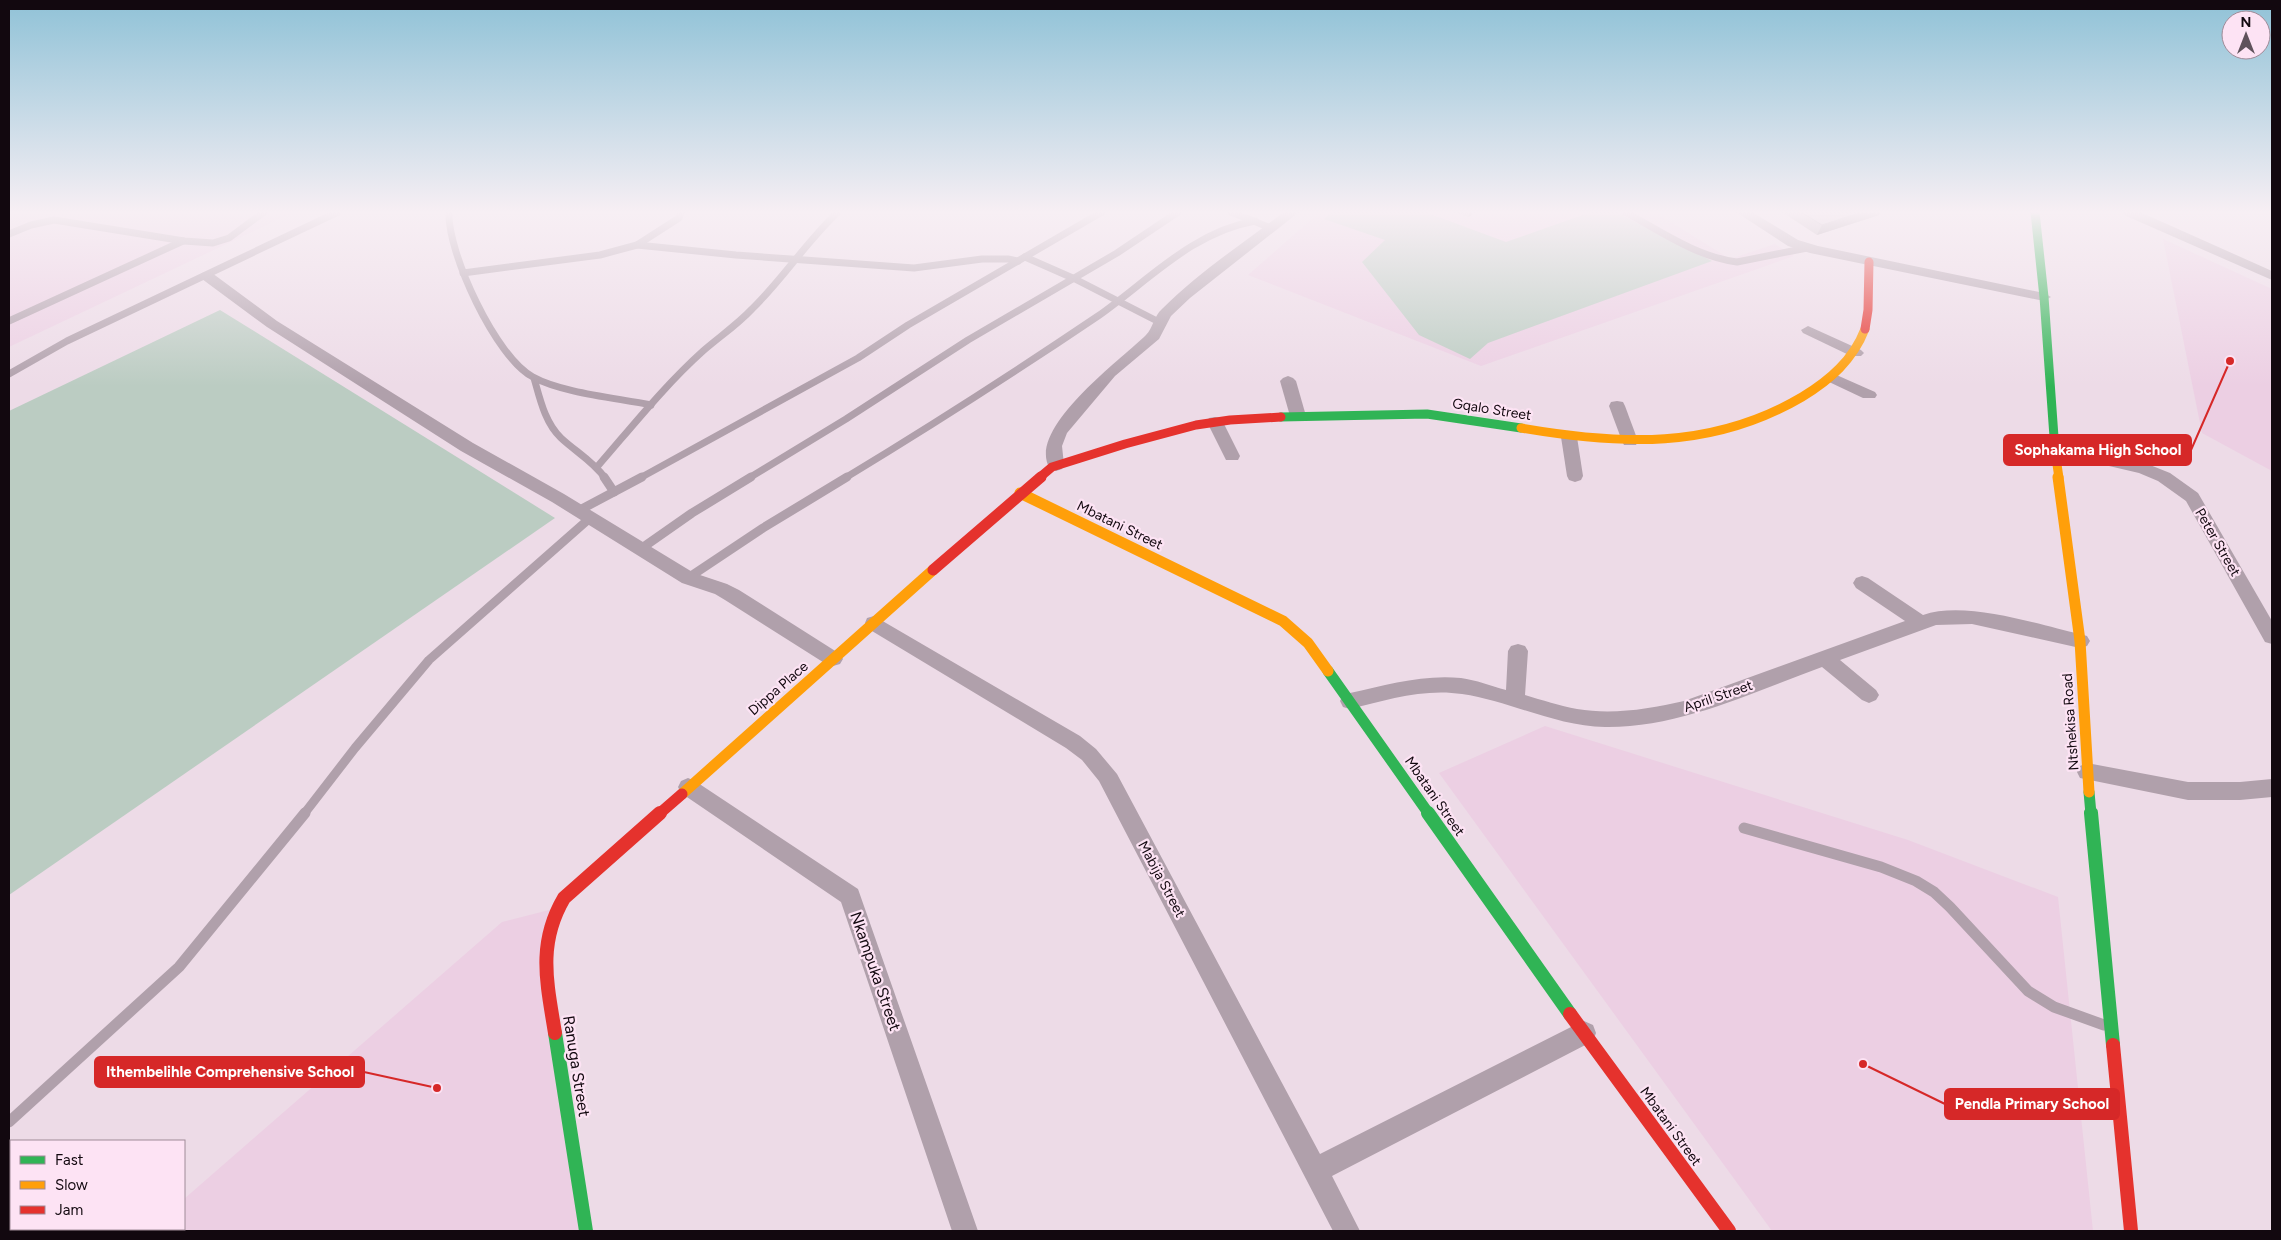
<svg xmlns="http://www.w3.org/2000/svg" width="2281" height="1240" viewBox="0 0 2281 1240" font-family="Figtree,sans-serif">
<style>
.built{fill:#eccfe3}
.green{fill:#bbccc2}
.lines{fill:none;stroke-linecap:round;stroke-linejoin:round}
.lane-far2{stroke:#b0a0ab;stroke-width:7}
.lane-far1{stroke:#b0a0ab;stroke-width:9}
.lane{stroke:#b0a0ab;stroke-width:11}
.street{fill:#b0a0ab;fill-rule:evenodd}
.fast-far2{stroke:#30b455;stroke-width:9}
.fast-far1{stroke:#30b455;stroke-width:11}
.fast{stroke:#30b455;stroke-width:14}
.slow-far1{stroke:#ff9f0a;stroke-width:9}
.slow{stroke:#ff9f0a;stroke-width:11}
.jam-far2{stroke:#e5322d;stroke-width:9}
.jam-far1{stroke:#e5322d;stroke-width:11}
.jam{stroke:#e5322d;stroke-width:14}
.wall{fill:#b1a5ad}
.shaded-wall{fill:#90868d}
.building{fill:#cec0c9;stroke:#90868d}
.labels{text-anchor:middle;stroke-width:4.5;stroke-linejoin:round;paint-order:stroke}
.street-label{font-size:14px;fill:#12080f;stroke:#fde3f4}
.near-street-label{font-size:16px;fill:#12080f;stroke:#fde3f4}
.leader{fill:none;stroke:#d62828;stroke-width:2}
.callout-dot{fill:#d62828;stroke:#fde3f4;stroke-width:2}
.callout{fill:#d62828;stroke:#d62828;stroke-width:2}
.callout-label{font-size:15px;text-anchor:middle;font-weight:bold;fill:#fff}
</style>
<rect width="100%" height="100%" fill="#eddbe7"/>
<g class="built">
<polygon points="9,212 294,212 9,347"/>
<polygon points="1320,212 1655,212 1730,259 1775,244 1794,256 1481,366 1248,275"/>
<polygon points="2163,239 2272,289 2272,471 2202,433"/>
<polygon points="1545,726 1908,840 2058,897 2093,1231 1772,1231 1439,773"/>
<polygon points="557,908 544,961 586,1231 146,1231 149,1229 184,1229 184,1199 502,922"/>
</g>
<g class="green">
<polygon points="1332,212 1425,212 1506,242 1591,212 1616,212 1712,261 1488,343 1470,359 1419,335 1362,262 1385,240 1324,219"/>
<polygon points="220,310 555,518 9,895 9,411"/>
</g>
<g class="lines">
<g class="lane-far2">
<path d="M 449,212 C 447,252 496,358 533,377 C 562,393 617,398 651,405"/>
<polyline points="1231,212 1271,228"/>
<path d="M 1625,212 C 1660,231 1697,257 1737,262 L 1807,248"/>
<polyline points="9,234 31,225 54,220 184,241 213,243 229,238 264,212"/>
<polyline points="637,245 736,255 914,268 982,259 1008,259 1018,261"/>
<polyline points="1025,257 1075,279 1161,323"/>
<polyline points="463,273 600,255 637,245 679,218 681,212"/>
<polyline points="9,321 183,241"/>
<polyline points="9,374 67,341 338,212"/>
<path d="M 534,378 C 540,399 545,423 561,438 C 576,452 593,461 605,478"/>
<path d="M 597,467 C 631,428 664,386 703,351 C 719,337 737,325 752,309 C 783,279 806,242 838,212"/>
<polyline points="640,478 858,358 908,325 1102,212"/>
<polyline points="749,478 846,419 968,340 1117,253 1178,212"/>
<path d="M 845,478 C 931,426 1015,372 1098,316 C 1148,281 1192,232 1255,221"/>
</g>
<g class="lane-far1">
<polyline points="604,477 614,492"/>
<polyline points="578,511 642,477"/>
<polyline points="642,548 692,513 751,477"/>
<polyline points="688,578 763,528 847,477"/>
<polyline points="304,814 355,748 429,660 590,518"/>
</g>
<g class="lane">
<polyline points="1744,828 1881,867 1916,881 1934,892 1950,907 2028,991 2054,1007 2104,1025"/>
<polyline points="9,1122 179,967 305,813"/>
</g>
<g class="street">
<path d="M 1284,212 L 1299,212 L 1190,298 L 1171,316 L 1159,339 L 1115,376 L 1067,433 L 1062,446 L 1064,465 L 1062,469 L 1056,471 L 1050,469 C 1025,429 1121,360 1146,335 C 1153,328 1154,316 1162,309 C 1198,273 1243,243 1284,212 Z"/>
<polygon points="1736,212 1752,212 1798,240 1818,246 2044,293 2051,297 2044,301 1810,253 1788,246"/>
<polygon points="2122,212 2140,212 2272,271 2272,280 2124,215"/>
<polygon points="207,272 212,273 277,321 473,443 564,494 694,573 727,584 739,590 840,654 843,659 840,664 833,666 826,664 725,600 715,594 682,583 552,502 461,451 267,327 202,279 200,276 202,273"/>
<polygon points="1808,326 1861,350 1864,353 1861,356 1851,356 1803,333 1801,330"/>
<polygon points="1832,373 1875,392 1877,395 1875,398 1863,398 1827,381 1824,378 1827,375"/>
<polygon points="1288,376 1293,378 1296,381 1306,416 1304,420 1292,420 1290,416 1280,381 1283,378"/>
<polygon points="1617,401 1623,402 1625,406 1638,441 1636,445 1624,445 1622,441 1609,406 1611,402"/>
<polygon points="1215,417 1221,418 1240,456 1238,460 1226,460 1207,422 1209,418"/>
<polygon points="1569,432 1575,433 1577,437 1583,476 1581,480 1575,482 1569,480 1567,476 1561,437 1563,433"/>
<polygon points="2055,443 2150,465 2170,473 2198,493 2272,621 2272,644 2265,642 2186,501 2158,481 2139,473 2049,452 2047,448 2049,444"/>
<path d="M 1862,576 L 1868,578 L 1923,615 C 1965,600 2036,624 2080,634 L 2087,636 L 2090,641 L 2087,646 L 2080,648 L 1972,624 L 1936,625 L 1840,660 L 1876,690 L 1879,695 L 1876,700 L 1869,703 L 1862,700 L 1822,667 C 1753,692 1680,728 1605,727 C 1555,726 1510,701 1462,694 C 1425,688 1385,700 1350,709 L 1343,707 L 1340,701 L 1343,695 L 1350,693 C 1386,685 1424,674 1461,678 C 1476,680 1491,686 1506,690 L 1508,651 L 1511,646 L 1518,644 L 1525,646 L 1528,651 L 1525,695 C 1542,700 1560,706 1577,709 C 1612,715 1650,709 1684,701 L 1905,621 L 1856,588 L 1853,583 L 1856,578 Z"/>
<polygon points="874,616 1080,736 1096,749 1117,774 1320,1154 1575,1025 1584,1021 1593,1025 1596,1033 1593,1041 1332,1176 1360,1231 1333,1231 1099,781 1082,760 1066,748 867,628 865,623 867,618"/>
<polygon points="2087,763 2188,782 2240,782 2272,779 2272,797 2240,800 2188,800 2080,778 2077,772 2080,766"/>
<polygon points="688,778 695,781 858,889 978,1231 952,1231 841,902 681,793 678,787 681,781"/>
</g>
<g class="fast-far2">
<polyline points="2035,212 2044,297 2055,451"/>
<polyline points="1281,417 1427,414 1521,428"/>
</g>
<g class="fast-far1">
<polyline points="1328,671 1429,814"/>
<polyline points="2089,792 2091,814"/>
</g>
<g class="fast">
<polyline points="1428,813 1570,1014"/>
<polyline points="2091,813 2113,1045"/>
<polyline points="555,1033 586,1231"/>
</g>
<g class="slow-far1">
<path d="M 1521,428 C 1620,445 1712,450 1802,397 C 1830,380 1853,360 1865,329"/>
<polyline points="2055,451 2059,478"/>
</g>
<g class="slow">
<polyline points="2058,477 2080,641 2089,792"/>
<polyline points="1020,493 1283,621 1308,643 1328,671"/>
<polyline points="682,794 933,570"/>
</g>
<g class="jam-far2">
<polyline points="1865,329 1868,310 1869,262"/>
<polyline points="1039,478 1052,467 1125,444 1196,425 1230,420 1281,417"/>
</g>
<g class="jam-far1">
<polyline points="933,570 1041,477"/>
<polyline points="659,814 682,794"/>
</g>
<g class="jam">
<polyline points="1570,1014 1729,1231"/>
<path d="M 555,1033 C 547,983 537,944 564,898 L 660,813"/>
<polyline points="2113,1045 2131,1231"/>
</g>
</g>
<g class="wall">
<polygon points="1453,212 1475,212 1469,217"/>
<polygon points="1782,212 1880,212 1879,215 1817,235"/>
</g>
<g class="shaded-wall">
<polygon points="1470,212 1475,212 1469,217"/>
<polygon points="1862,212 1880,212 1879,215 1817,235 1822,225"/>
</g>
<polygon class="building" points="1801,212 1862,212 1822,225"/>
<linearGradient id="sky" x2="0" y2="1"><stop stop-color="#90c2d7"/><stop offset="0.55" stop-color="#f7eff4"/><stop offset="1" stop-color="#f7eff4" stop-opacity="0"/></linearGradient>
<rect width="2281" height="386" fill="url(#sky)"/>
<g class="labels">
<g class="street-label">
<text transform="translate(1492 409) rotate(9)" y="5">Gqalo Street</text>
<text transform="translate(1120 525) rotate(26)" y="5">Mbatani Street</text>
<text transform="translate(2218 542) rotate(60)" y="5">Peter Street</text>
<text transform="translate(778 688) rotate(-41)" y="5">Dippa Place</text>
<text transform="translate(1718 696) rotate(-19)" y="5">April Street</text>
<text transform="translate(2070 722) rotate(-94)" y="5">Ntshekisa Road</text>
<text transform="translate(1435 796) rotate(55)" y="5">Mbatani Street</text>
<text transform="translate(1162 879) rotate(62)" y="5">Mabija Street</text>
<text transform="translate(1671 1126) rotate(54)" y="5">Mbatani Street</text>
</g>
<g class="near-street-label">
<text transform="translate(876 971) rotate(71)" y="6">Nkampuka Street</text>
<text transform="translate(577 1066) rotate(81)" y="6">Ranuga Street</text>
</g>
</g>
<path class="leader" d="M2230 361L2191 450M437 1088L364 1072M1863 1064L1945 1104"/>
<g class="callout-dot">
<circle cx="2230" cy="361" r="5"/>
<circle cx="437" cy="1088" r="5"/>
<circle cx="1863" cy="1064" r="5"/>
</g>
<g class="callout">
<rect x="2004" y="435" width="187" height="30" rx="5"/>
<rect x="95" y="1057" width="269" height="30" rx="5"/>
<rect x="1945" y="1089" width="174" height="30" rx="5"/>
</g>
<g class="callout-label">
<text x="2098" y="455">Sophakama High School</text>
<text x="230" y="1077">Ithembelihle Comprehensive School</text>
<text x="2032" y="1109">Pendla Primary School</text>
</g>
<rect width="2281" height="1240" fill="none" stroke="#12080f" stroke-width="20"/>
<rect x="10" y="1140" width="175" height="90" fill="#fde3f4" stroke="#9f8b98"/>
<rect x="20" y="1156" width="25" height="8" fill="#30b455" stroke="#9f8b98"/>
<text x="55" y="1165" font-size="15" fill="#12080f">Fast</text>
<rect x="20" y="1181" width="25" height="8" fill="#ff9f0a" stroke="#9f8b98"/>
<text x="55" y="1190" font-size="15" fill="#12080f">Slow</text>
<rect x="20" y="1206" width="25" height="8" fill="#e5322d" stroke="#9f8b98"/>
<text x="55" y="1215" font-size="15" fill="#12080f">Jam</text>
<g transform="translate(2246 35)"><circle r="24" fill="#fde3f4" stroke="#9f8b98"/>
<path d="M0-4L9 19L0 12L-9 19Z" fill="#5f525b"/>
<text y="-8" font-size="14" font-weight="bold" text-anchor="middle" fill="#12080f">N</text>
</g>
</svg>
